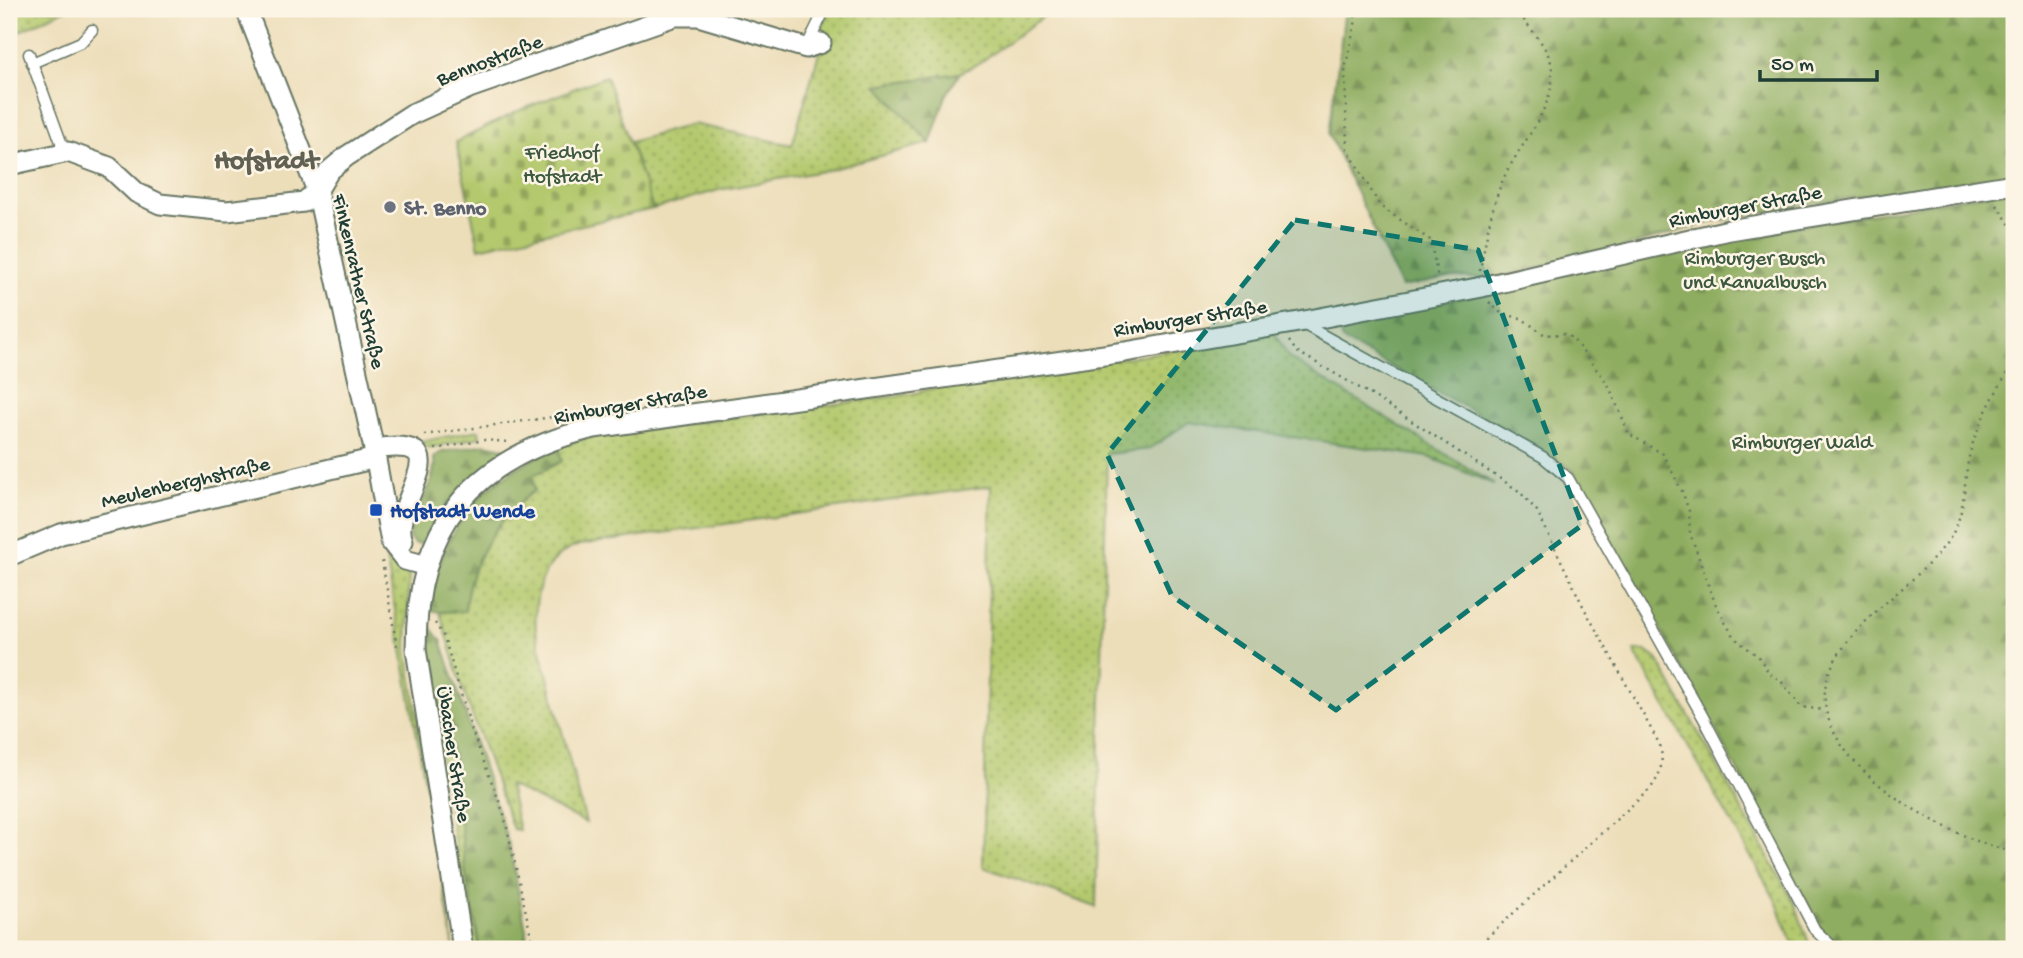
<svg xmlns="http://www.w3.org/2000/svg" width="2023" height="958" viewBox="0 0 2023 958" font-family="'Gochi Hand',sans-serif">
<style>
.grass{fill:url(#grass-dots);stroke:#6a8351;stroke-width:2}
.forest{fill:url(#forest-firs);stroke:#57754a;stroke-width:2}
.cemetery{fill:url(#cemetery-stones);stroke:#6a8351;stroke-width:2}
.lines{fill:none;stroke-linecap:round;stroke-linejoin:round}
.lane-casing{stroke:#677563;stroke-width:13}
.street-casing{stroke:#677563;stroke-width:23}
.path{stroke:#677563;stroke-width:2.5;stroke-dasharray:2 5;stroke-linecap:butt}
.lane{stroke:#fff;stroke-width:10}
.street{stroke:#fff;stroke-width:19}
.marked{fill:#0f766e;fill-opacity:0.2;stroke:#0f766e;stroke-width:5;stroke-dasharray:14 9;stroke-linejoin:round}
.worship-dot{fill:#6b7280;stroke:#fcf5e5;stroke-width:2.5}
.transit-dot{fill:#1a4fb4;stroke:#fcf5e5;stroke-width:2.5}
.labels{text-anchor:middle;stroke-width:5;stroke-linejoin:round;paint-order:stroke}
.street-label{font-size:21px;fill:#1f3d34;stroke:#fcf5e5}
.park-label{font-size:21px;fill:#3d5940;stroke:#fcf5e5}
.worship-label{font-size:21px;font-weight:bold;fill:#5b616d;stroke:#fcf5e5;text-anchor:start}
.transit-label{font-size:21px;font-weight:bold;fill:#164399;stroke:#fcf5e5;text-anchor:start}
.district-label{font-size:28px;font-weight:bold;fill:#606152;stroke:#fcf5e5}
</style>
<defs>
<pattern id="grass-dots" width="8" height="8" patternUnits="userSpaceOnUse" patternTransform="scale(1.75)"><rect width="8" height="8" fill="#b4c96e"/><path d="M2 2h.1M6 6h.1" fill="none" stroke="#92a45b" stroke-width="1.8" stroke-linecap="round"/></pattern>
<pattern id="forest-firs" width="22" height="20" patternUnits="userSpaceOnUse" patternTransform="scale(1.75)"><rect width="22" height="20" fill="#8fad61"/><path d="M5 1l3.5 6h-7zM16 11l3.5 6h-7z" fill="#748e51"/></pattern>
<pattern id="cemetery-stones" width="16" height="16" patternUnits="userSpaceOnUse" patternTransform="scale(1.75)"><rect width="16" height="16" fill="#b4c96e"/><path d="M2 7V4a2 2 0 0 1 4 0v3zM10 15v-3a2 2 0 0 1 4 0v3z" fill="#92a45b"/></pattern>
</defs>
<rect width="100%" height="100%" fill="#fcf5e5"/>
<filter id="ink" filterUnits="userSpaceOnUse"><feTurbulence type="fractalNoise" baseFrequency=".0143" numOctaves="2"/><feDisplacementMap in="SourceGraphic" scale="14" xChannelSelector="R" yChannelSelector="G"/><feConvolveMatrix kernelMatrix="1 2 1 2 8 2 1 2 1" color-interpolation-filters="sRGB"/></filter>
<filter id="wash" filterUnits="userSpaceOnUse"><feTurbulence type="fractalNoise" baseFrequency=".00686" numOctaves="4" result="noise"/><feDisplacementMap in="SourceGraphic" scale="28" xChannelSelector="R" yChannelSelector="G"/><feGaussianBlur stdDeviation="1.57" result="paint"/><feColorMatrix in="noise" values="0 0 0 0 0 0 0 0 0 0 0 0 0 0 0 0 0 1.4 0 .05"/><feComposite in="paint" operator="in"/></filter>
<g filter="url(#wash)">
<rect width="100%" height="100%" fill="#eddeba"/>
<g class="grass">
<polygon points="9,9 66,9 14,34"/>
<polygon points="829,9 1053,9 981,62 960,73 878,85 930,143 828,170 719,190 653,209 630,142 693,124 792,145 820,49 822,25"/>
<path d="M 1275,334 L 1289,358 L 1494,484 L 1429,457 L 1189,422 L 1149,449 L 1107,454 L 1096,907 L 983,867 L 991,486 L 579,545 C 541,557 533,596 536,632 L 586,823 L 509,785 L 519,830 L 513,829 L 462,687 L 440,612 L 465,610 C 468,562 496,519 535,490 L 532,476 L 562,461 L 558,447 L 597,435 L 912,394 L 938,387 Z"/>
<polygon points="479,430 480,437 429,448 420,442"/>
<polygon points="383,540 409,576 407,649 454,949"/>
<polygon points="425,624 429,625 429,665 455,762 465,870 480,949 472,949 425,660"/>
<polygon points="1634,651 1646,651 1657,659 1795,904 1811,949 1795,949 1776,901"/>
</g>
<g class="forest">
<polygon points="1345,9 2014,9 2014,175 1802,205 1704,224 1608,252 1488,279 1454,277 1401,287 1329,134"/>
<polygon points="960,73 946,96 930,143 877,85"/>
<path d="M 2014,189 L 2014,949 C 1971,949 1854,958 1823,933 L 1709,717 L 1572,469 L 1533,444 L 1342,340 L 1338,329 L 1346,321 L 1379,317 L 1677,247 Z"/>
<path d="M 486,444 L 504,448 L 502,454 L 449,502 L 423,543 L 415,544 L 409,538 C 413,510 437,487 434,457 L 442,452 Z"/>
<path d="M 558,447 L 562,461 L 532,476 L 535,490 C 496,519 468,563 465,611 L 440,612 L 427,609 C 445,523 477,482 558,447 Z"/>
<polygon points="429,625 441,640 509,845 530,949 480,949 465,870 455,762 429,665"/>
</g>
<polygon class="cemetery" points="606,76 653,209 479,248 456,142 518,111"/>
</g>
<g filter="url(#ink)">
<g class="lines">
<defs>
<g id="lane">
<polyline points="807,46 825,9"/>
<polyline points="29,54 65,153"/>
<polyline points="32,63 81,42 92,30"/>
<polyline points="1303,324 1543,457 1568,478 1703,717 1815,930 1835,949"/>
</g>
<g id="street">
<polyline points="246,9 317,191 374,449 391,542 405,560 427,566"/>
<polyline points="9,165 68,152 109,167 137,193 160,204 227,211 304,202 317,191 329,171 347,156 412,114 469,88 675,16 698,16 806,48 821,43"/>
<path d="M 374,449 C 468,434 387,504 403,541"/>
<polyline points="9,556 61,534 376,458"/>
<path d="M 463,949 L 416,649 C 416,524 473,457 594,428 L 1125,352 L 1299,322 L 1477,288 L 1729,230 L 2014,184"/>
</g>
</defs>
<use href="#lane" class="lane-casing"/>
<use href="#street" class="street-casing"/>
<g class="path">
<polyline points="1353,9 1356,20 1345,69 1347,148 1380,206 1430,240 1438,278"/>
<polyline points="1997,205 2014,231"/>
<path d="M 1480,271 C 1485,242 1491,209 1502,182 C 1517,146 1556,110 1552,68 C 1550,48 1527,25 1515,9"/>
<polyline points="1489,302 1502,314 1521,318 1545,335 1564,334 1572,338 1608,384 1629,434 1663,454 1682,491 1689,511 1690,533 1715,603 1727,626 1738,641 1759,657 1769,673 1781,681 1801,707 1825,710"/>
<path d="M 1289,341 L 1296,351 L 1370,394 L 1519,491 L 1537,511 L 1584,608 L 1660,745 C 1664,762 1661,775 1650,789 L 1474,949"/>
<path d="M 2014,361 C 1997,391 1977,422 1969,457 C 1963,485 1966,513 1950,538 C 1917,586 1859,613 1832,666 C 1789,753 1947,839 2014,852"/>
<polyline points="424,435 574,414"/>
<polyline points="435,449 485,440 508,442"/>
<polyline points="382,561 397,647"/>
<polyline points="435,623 444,637 472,731 504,814 534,949"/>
</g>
<use href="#lane" class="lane"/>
<use href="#street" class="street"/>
</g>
</g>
<path class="marked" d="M 1295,220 L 1478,250 L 1582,525 L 1336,710 L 1172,596 L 1107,454 Z"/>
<circle class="worship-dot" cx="390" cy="207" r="7"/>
<rect class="transit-dot" x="369" y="503" width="14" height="14" rx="3.5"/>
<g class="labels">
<g class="street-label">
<text transform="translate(489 59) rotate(-21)" y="7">Bennostraße</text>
<text transform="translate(1745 205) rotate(-11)" y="7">Rimburger Straße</text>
<text transform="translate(360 281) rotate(77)" y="7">Finkenrather Straße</text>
<text transform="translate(1190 317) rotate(-9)" y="7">Rimburger Straße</text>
<text transform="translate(630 403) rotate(-10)" y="7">Rimburger Straße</text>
<text transform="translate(185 481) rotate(-13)" y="7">Meulenberghstraße</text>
<text transform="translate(455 754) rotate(81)" y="7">Übacher Straße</text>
</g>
<g class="park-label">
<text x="562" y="158">Friedhof<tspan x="562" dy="24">Hofstadt</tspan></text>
<text x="1755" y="264">Rimburger Busch<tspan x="1755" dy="24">und Kanualbusch</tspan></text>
<text x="1802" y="448">Rimburger Wald</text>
</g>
<g class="worship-label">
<text x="404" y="214">St. Benno</text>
</g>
<g class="transit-label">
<text x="390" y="517">Hofstadt Wende</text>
</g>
<g class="district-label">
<text x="266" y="168">Hofstadt</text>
</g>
</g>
<rect width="2023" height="958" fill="none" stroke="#fcf5e5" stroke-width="35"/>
<path d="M1760 70v10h117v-10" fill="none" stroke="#1f3d34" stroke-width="3.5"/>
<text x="1771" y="70" font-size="21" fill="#1f3d34" stroke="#fcf5e5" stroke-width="5" paint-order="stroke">50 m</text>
</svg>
